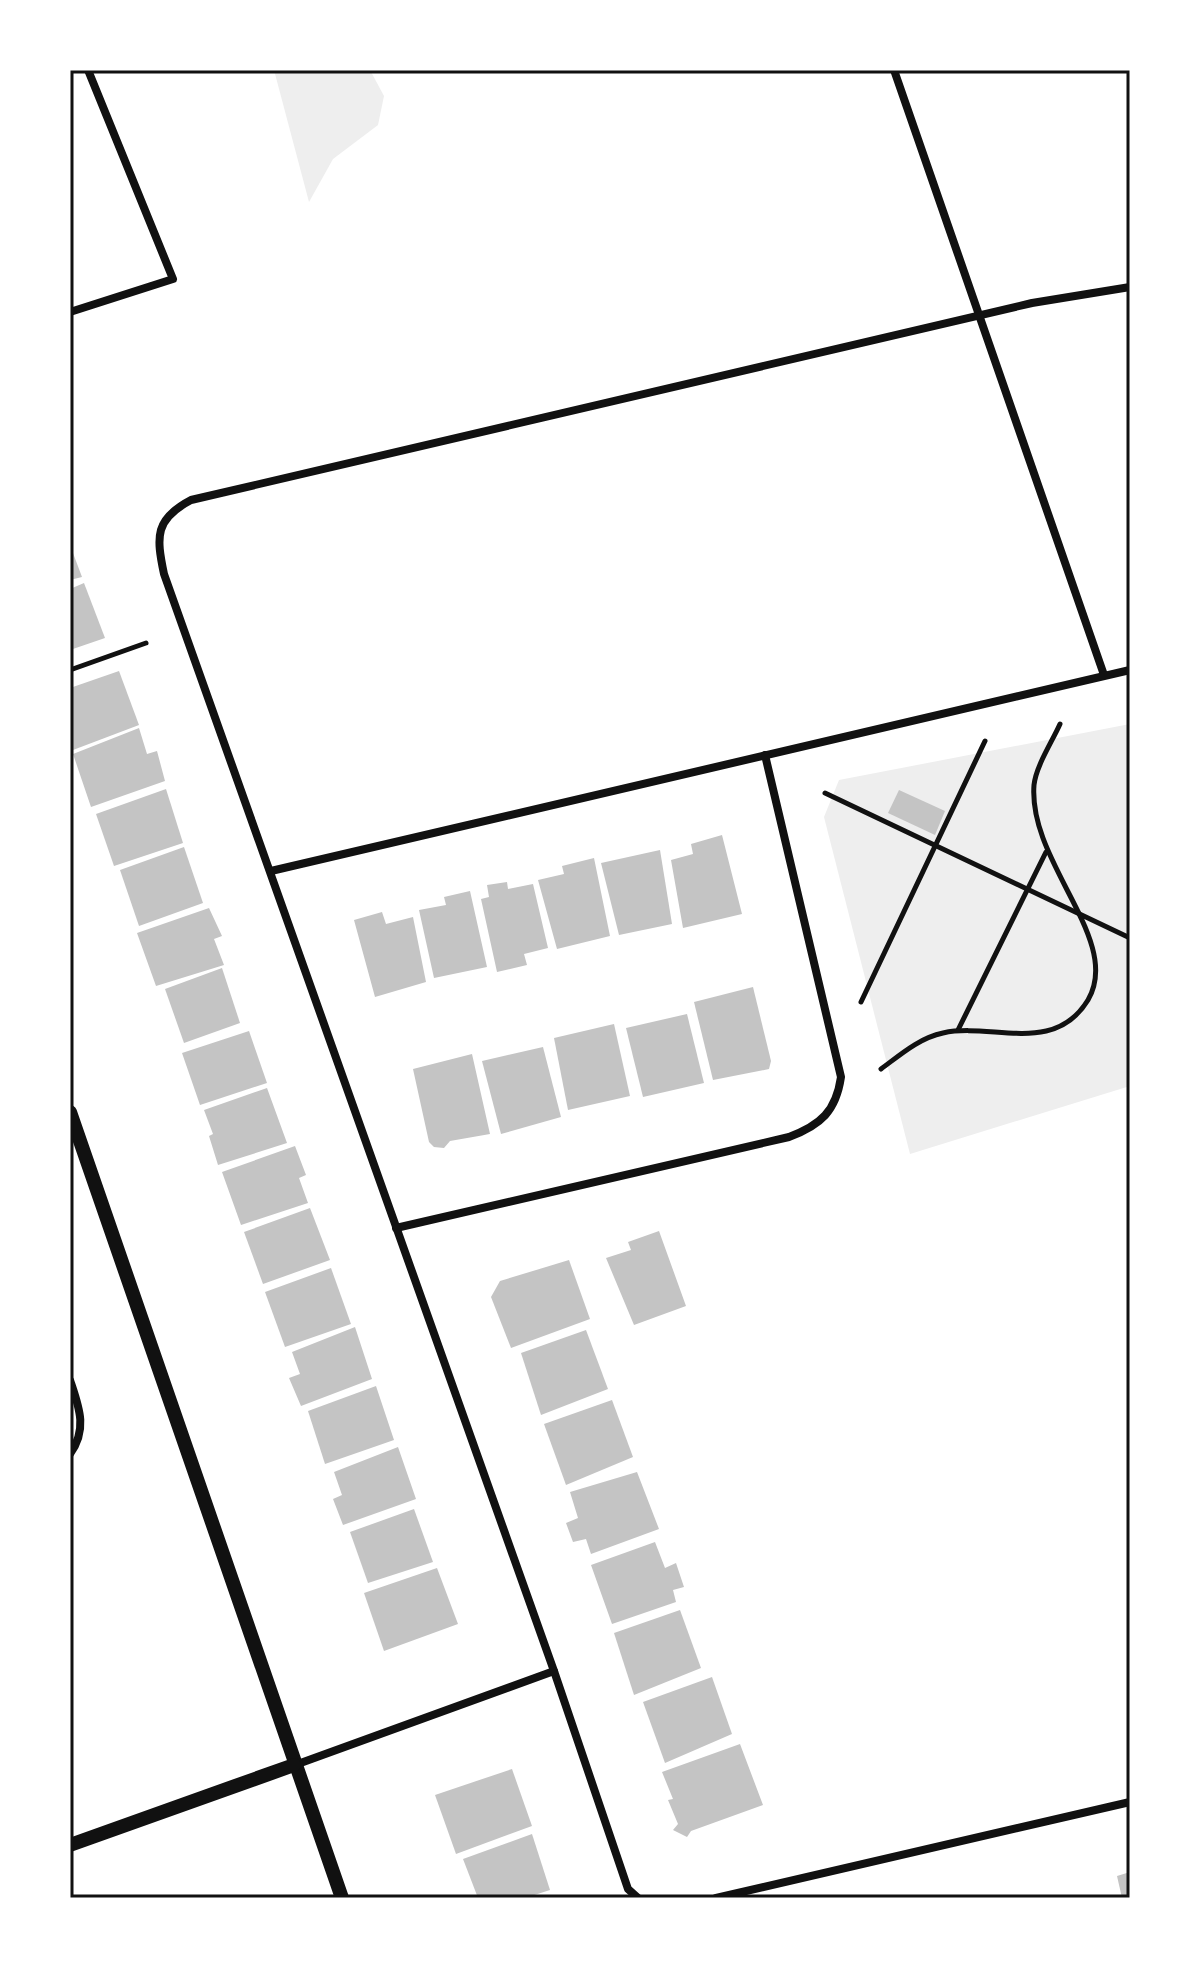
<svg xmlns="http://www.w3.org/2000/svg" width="1200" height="1968" viewBox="0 0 1200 1968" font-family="'Asap Condensed',sans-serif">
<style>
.green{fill:#eee}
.building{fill:#c4c4c4}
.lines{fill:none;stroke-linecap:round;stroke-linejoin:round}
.path{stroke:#111;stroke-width:5}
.minor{stroke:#111;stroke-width:8}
.tertiary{stroke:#111;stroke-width:14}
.neatline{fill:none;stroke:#111;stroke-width:3}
</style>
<rect width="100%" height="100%" fill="#fff"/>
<g class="green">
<polygon points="274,70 370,70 384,96 378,125 333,159 309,202"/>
<polygon points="1130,724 1130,1086 910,1154 824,817 839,780"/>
</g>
<g class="building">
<polygon points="70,545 82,577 70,580"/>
<polygon points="84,583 105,638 70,650 70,589"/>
<polygon points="119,671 139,725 73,750 70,688"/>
<polygon points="139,728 147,754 157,751 165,781 91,807 73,754"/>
<polygon points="166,789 183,843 114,866 96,814"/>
<polygon points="899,790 945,811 935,835 888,813"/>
<polygon points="722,835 742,914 683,928 671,860 693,854 691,844"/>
<polygon points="184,847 203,903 139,926 120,870"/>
<polygon points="660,850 672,924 619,935 601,863"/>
<polygon points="594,858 610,936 557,949 538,880 564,874 562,866"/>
<polygon points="507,882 508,889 533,884 548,948 524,954 527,965 497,972 481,899 489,897 487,885"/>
<polygon points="470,891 487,967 434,978 419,910 446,905 444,897"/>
<polygon points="209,908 222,936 214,939 224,965 156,986 137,933"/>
<polygon points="382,912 386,924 413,917 426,982 375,997 354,920"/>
<polygon points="222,968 240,1023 184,1043 165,989"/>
<polygon points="753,987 771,1061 769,1069 713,1080 694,1002"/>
<polygon points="687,1014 704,1083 643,1097 626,1028"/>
<polygon points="614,1024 630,1096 568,1110 554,1038"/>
<polygon points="249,1031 267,1083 200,1105 182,1053"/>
<polygon points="543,1047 561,1117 501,1134 482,1061"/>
<polygon points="472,1054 490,1134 450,1141 444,1148 434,1147 429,1142 413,1069"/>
<polygon points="267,1088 287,1143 218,1165 209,1136 213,1134 204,1110"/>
<polygon points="295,1146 306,1175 299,1178 308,1203 241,1225 222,1172"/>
<polygon points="310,1208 330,1260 263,1284 244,1232"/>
<polygon points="659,1231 686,1306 634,1325 606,1258 631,1250 628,1242"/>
<polygon points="569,1260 590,1319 511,1348 491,1297 500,1281"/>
<polygon points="331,1268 351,1324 285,1347 265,1292"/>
<polygon points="355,1327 372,1379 301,1406 289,1378 300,1374 292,1352"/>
<polygon points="586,1330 608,1389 541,1415 521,1353"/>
<polygon points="376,1386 394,1440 325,1464 308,1411"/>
<polygon points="612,1400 633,1457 566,1485 544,1424"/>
<polygon points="398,1447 416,1499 343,1525 333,1499 342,1495 334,1472"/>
<polygon points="637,1472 659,1529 591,1554 586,1539 573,1542 566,1523 578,1518 570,1492"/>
<polygon points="414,1509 433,1562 368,1583 350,1532"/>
<polygon points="655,1542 665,1568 676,1563 684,1587 673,1590 676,1602 612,1624 591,1565"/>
<polygon points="437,1568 458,1624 384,1651 364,1593"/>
<polygon points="680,1610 701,1668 634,1695 614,1633"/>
<polygon points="712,1677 732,1734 665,1763 643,1702"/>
<polygon points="740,1744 763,1805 691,1831 687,1837 673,1830 678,1824 668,1800 673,1799 662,1772"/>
<polygon points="512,1769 532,1826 456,1854 435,1795"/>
<polygon points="532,1834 550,1890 525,1898 478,1898 463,1859"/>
<polygon points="1130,1872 1130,1898 1122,1898 1117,1876"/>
</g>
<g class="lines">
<g class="path">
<polyline points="70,670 146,643"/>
<polyline points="825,793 1130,938"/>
<polyline points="861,1002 985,741"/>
<polyline points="958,1030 1046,852"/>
<path d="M 881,1069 C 900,1055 919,1038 943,1033 C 992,1022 1054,1056 1088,1000 C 1123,940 1028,863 1034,785 C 1036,766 1052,742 1060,724"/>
</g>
<g class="minor">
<polyline points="894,70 1104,675"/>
<polyline points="70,312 173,279 88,70"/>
<polyline points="271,871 1130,670"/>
<path d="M 396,1228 L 789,1137 C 821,1125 836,1111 841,1077 L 765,755"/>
<path d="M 70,1380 C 79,1407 88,1429 70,1454"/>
<polyline points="295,1765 554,1671"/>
<path d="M 638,1898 L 628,1889 L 554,1671 L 164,574 C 156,536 155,519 191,500 L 1032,303 L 1130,287"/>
<polyline points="716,1898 1130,1802"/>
</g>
<g class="tertiary">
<polyline points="70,1112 342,1898"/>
<polyline points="70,1845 294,1765"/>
</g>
</g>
<rect width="1200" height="1968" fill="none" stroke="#ffffff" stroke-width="144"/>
<rect x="72" y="72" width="1056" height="1824" class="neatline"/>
</svg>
